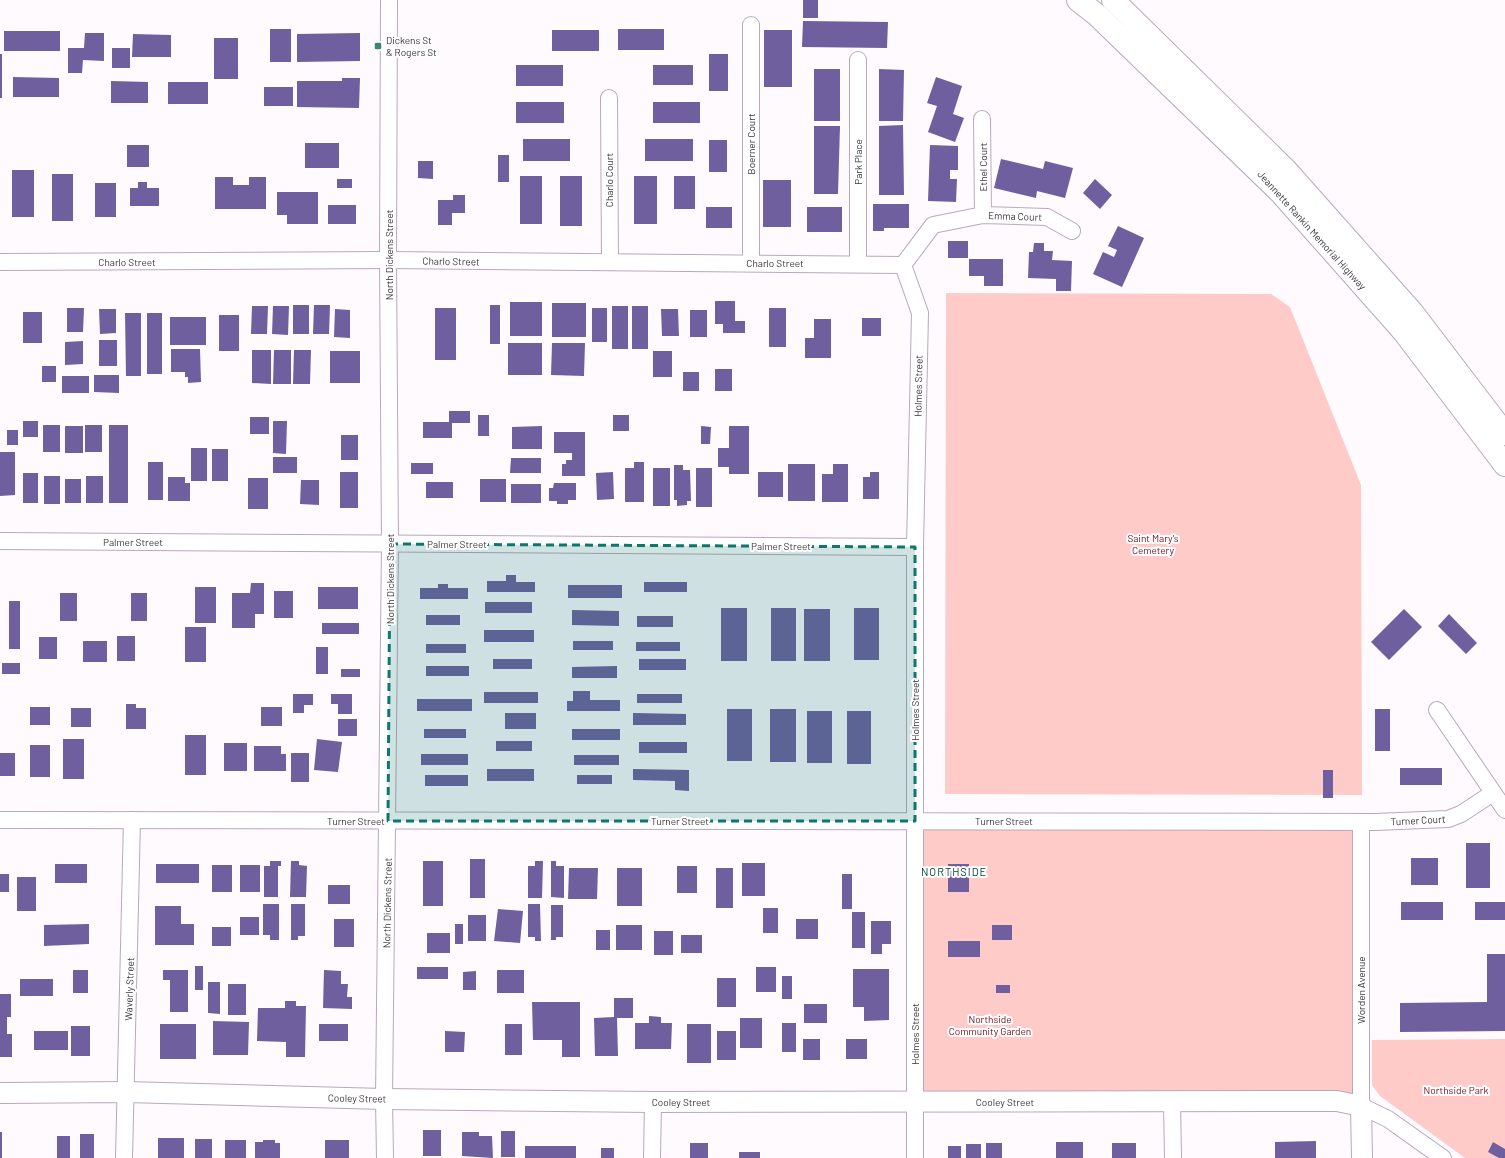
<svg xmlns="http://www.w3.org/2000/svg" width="1505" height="1158" viewBox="0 0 1505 1158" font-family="Barlow,sans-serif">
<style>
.green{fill:#fecbc8}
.building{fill:#6f5f9e}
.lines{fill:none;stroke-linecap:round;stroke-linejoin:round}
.minor-casing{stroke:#b9a8ba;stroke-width:18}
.tertiary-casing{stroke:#b9a8ba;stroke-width:22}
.motorway-casing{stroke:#b9a8ba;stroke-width:24}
.minor{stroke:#fff;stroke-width:16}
.tertiary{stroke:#fff;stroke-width:20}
.motorway{stroke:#fff;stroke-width:22}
.marked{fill:#0f766e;fill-opacity:0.2;stroke:#0f766e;stroke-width:3;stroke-dasharray:8 5;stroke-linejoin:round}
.poi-dot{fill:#408273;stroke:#fff;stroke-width:1.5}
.labels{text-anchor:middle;stroke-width:4;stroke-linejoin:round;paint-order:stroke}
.poi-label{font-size:10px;fill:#3b353c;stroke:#fff;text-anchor:start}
.street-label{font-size:10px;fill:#3b353c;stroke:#fff}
.park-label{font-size:10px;fill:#6f0f18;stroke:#fff}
.neighbourhood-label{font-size:11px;letter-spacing:1px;fill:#064237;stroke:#fff}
</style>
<rect width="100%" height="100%" fill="#fefafe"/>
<g class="green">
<polygon points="946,293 1271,294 1290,307 1361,485 1362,795 945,794"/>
<polygon points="915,821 1361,822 1361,1106 915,1101"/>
<polygon points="1505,1039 1505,1158 1465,1158 1380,1096 1372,1085 1372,1040"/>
</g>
<g class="building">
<rect x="803" y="0" width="15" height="18"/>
<polygon points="803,21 888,22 887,48 802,47"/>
<rect x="270" y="29" width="21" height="33"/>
<rect x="618" y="29" width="46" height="21"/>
<rect x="552" y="30" width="47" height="21"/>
<rect x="764" y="30" width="28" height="57"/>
<rect x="4" y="31" width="56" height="20"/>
<polygon points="85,33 104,33 104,61 83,60 82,73 68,73 68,48 84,48"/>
<polygon points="360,33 360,61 297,62 297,34"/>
<polygon points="133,34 171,35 171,57 132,57"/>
<rect x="214" y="38" width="24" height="41"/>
<rect x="112" y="48" width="18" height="20"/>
<rect x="0" y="54" width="2" height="44"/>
<rect x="709" y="54" width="19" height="37"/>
<rect x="516" y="65" width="47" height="21"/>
<rect x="653" y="65" width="40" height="20"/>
<rect x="814" y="69" width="26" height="52"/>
<polygon points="879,69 904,70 903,121 879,121"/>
<polygon points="13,77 59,78 59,97 13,97"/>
<polygon points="936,77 962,86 953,114 964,118 955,142 928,132 937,106 927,103"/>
<polygon points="342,78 360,78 359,108 297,107 297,81 342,81"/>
<polygon points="111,81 148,82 148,103 111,103"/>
<rect x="168" y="82" width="40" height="22"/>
<rect x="264" y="87" width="29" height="19"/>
<rect x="516" y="102" width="48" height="21"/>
<rect x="653" y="102" width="47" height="21"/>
<polygon points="903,125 904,195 879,195 879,126"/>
<polygon points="814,126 840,126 838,194 814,194"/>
<rect x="523" y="139" width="47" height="22"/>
<rect x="645" y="139" width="48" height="22"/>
<rect x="709" y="140" width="18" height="32"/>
<rect x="305" y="143" width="34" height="25"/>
<rect x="127" y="145" width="22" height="22"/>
<polygon points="930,145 958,146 958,170 950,170 950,179 957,179 956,202 928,201"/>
<rect x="498" y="155" width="11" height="27"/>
<polygon points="1001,159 1043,169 1045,161 1073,168 1065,198 1037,191 1036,198 994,188"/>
<polygon points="418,161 433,161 433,179 418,178"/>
<rect x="12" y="170" width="22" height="47"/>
<rect x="52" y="174" width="21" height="47"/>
<rect x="520" y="176" width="22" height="48"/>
<rect x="560" y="176" width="22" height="50"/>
<rect x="634" y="176" width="23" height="48"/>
<rect x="674" y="176" width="21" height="33"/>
<polygon points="215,177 233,177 233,185 249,185 249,177 266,177 266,209 215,209"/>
<rect x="337" y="179" width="15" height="9"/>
<polygon points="1095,179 1112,195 1100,209 1083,193"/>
<rect x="763" y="180" width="28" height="47"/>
<polygon points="138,182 147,182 147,188 159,188 159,206 130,206 130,188 138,188"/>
<rect x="95" y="183" width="21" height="34"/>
<polygon points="277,192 318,192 318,224 287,224 287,215 277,215"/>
<polygon points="453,195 465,195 465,213 452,213 452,225 438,225 438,200 453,200"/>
<polygon points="873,204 909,204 909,228 884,228 884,231 873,231"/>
<rect x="328" y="205" width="28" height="19"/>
<rect x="706" y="207" width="26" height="21"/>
<rect x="807" y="207" width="35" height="25"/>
<polygon points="1118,226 1144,238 1122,287 1093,274 1103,252 1114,257 1117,250 1108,246"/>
<rect x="948" y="241" width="20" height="17"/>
<polygon points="1034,243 1044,243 1044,251 1053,251 1052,260 1072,261 1071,291 1056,291 1056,279 1028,278 1029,252 1033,252"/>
<polygon points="969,259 1003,259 1003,286 984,286 984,276 969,276"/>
<polygon points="715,301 735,301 735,321 745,321 745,333 723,333 723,324 715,324"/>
<rect x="510" y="302" width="32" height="34"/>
<rect x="552" y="303" width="34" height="34"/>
<rect x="293" y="305" width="16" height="29"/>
<polygon points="314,305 330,305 329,334 313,334"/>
<rect x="490" y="305" width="10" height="39"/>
<polygon points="252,306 268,306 267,334 251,334"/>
<polygon points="273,306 289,306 288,335 272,334"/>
<rect x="612" y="306" width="16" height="43"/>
<rect x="632" y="306" width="16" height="43"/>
<polygon points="67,308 84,308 83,332 67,332"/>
<rect x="435" y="308" width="21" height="52"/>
<rect x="592" y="308" width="15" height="34"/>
<rect x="769" y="308" width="17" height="39"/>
<polygon points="99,309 116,309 116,333 100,334"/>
<polygon points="335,309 350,310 350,338 334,337"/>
<polygon points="661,309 678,309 679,336 662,336"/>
<rect x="690" y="310" width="17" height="27"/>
<rect x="23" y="312" width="19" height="31"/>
<polygon points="125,313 141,313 141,376 126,376"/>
<rect x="147" y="313" width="15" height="61"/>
<rect x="219" y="315" width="20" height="36"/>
<rect x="170" y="317" width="36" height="28"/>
<rect x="862" y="318" width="19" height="18"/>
<polygon points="814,319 831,319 831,358 805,358 805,338 814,338"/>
<rect x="99" y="340" width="18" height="26"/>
<polygon points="83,341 83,364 65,365 65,342"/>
<rect x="508" y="343" width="34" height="32"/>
<polygon points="552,343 585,343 584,376 551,375"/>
<polygon points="171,349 200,349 201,382 188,383 188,377 185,377 185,372 171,372"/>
<polygon points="252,350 271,350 271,384 252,383"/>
<polygon points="274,350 291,350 291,384 273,384"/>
<polygon points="294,350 311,350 310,384 293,384"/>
<rect x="330" y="351" width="30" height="32"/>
<rect x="653" y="351" width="19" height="26"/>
<rect x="42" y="366" width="14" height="16"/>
<rect x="715" y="369" width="17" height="22"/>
<rect x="683" y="372" width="16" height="19"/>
<polygon points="94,375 119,375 119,393 94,392"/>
<rect x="62" y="376" width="27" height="17"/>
<polygon points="449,411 470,411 470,423 452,423 452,438 423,438 423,422 449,422"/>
<rect x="478" y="415" width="11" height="21"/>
<rect x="613" y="415" width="16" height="16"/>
<rect x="250" y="417" width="19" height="17"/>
<rect x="23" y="421" width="15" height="16"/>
<polygon points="273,421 287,421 286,454 273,453"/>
<rect x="43" y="425" width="17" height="27"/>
<rect x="85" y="425" width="17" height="27"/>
<rect x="109" y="425" width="19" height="78"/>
<rect x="65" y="426" width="18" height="27"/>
<polygon points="542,426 542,449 512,449 512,427"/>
<polygon points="701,426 711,427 710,444 701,444"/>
<polygon points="729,426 749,426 749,474 729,474 729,467 718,467 718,448 729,448"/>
<rect x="7" y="430" width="11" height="15"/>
<polygon points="554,432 585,432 585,476 562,476 562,464 566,464 566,460 572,460 572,453 554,453"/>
<rect x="341" y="435" width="17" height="25"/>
<rect x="191" y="448" width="16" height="33"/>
<rect x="212" y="449" width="16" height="32"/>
<polygon points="0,452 15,452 15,495 0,496"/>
<rect x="273" y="457" width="24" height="16"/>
<polygon points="511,458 541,458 541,473 510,473"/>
<rect x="148" y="462" width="15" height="38"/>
<polygon points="634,462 644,462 644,502 625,502 625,468 634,468"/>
<rect x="411" y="463" width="22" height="11"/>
<rect x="788" y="464" width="27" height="37"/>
<polygon points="833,464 848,464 848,502 822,502 822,474 833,474"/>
<polygon points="674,465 683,465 683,470 690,470 691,501 687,501 687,505 677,506 677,500 674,500"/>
<rect x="653" y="468" width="17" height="38"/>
<rect x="696" y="468" width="16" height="39"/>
<rect x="340" y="472" width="18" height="36"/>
<polygon points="613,472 614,499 597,500 596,473"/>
<rect x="758" y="472" width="25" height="25"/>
<polygon points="870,472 879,472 879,499 863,499 863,477 870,477"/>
<rect x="23" y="473" width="15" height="30"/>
<rect x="44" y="476" width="16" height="28"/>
<rect x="86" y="476" width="17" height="27"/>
<polygon points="168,477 185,477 185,483 190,483 190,501 168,501"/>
<rect x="248" y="478" width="20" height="31"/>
<rect x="65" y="479" width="16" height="24"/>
<rect x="480" y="479" width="26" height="23"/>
<polygon points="301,480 319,480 319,505 300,504"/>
<rect x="426" y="482" width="27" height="16"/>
<polygon points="554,483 576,483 576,500 568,500 568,504 557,504 557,501 549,501 549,488 553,488"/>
<rect x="511" y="484" width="30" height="19"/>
<polygon points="506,575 516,575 516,582 535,582 535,592 487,592 487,581 506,581"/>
<rect x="644" y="582" width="43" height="10"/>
<polygon points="251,583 264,583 264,614 255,614 255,628 232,628 232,593 250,593"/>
<polygon points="438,584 448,584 448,588 468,588 468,599 420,599 420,588 438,588"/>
<rect x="568" y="585" width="54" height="13"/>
<rect x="195" y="587" width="21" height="36"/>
<rect x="318" y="587" width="40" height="22"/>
<rect x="274" y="591" width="19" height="27"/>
<rect x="60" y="593" width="17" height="28"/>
<rect x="131" y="593" width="16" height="28"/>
<rect x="9" y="601" width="11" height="48"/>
<rect x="485" y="602" width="47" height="11"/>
<rect x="721" y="608" width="26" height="53"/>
<rect x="771" y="608" width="25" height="53"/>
<rect x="854" y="608" width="25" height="52"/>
<rect x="804" y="609" width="26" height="52"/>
<polygon points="1404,609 1422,627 1389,660 1371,642"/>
<polygon points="572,610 619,611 619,626 572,625"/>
<polygon points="1449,614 1477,643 1466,654 1438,626"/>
<rect x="426" y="615" width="34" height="10"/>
<rect x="637" y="616" width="36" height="11"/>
<rect x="322" y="623" width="37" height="11"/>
<rect x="185" y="627" width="21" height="35"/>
<rect x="484" y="630" width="50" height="12"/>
<rect x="117" y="636" width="18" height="25"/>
<rect x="39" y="637" width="18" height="22"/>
<rect x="83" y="641" width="24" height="21"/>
<rect x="573" y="641" width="40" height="9"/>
<rect x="636" y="642" width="44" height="9"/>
<rect x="426" y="644" width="40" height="9"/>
<rect x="316" y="647" width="12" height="27"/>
<rect x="493" y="659" width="39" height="10"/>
<rect x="639" y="659" width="47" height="11"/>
<rect x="2" y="663" width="18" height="11"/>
<rect x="426" y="666" width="43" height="10"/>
<polygon points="617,666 617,678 572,678 572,667"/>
<rect x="341" y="669" width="19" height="8"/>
<polygon points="573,691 590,691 590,700 620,700 620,711 567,711 567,701 573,701"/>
<rect x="484" y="692" width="54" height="11"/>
<polygon points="293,694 313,694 313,705 304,705 304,713 293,713"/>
<polygon points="331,694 352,694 352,714 338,714 338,704 331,704"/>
<rect x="637" y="694" width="45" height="9"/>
<rect x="417" y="699" width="55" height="12"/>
<polygon points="126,704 136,704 136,708 146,708 146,729 126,729"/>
<rect x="30" y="707" width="20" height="18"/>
<rect x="261" y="707" width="21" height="19"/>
<rect x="71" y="708" width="20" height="19"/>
<rect x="727" y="709" width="25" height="52"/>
<rect x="770" y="709" width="26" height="53"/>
<rect x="1375" y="709" width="15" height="42"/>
<rect x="807" y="711" width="25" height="52"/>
<rect x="847" y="711" width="24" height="53"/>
<rect x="505" y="713" width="31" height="16"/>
<polygon points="633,713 686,714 686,725 633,725"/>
<rect x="338" y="719" width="19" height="17"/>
<rect x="424" y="729" width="42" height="9"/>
<rect x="572" y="729" width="48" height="11"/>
<rect x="185" y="735" width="21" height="40"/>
<rect x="63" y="739" width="21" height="40"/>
<polygon points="317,739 342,742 338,772 314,770"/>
<rect x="496" y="741" width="36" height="10"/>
<rect x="639" y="742" width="48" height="11"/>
<rect x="224" y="743" width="23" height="28"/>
<rect x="30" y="745" width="20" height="32"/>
<polygon points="254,746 281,746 281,754 286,754 286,771 254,771"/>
<rect x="0" y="753" width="15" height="23"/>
<rect x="291" y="753" width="18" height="29"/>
<rect x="421" y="754" width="47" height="11"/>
<rect x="574" y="755" width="45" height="10"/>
<rect x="1400" y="768" width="42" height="17"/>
<rect x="487" y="769" width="47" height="12"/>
<polygon points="633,769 689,770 689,791 675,790 675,781 633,780"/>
<rect x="1323" y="770" width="10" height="28"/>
<rect x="425" y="775" width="43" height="11"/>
<rect x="577" y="775" width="35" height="9"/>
<rect x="1466" y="843" width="24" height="45"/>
<rect x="1411" y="858" width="27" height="27"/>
<rect x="470" y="859" width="15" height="39"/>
<polygon points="270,861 281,861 281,866 278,866 278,897 264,897 264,866 270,866"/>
<polygon points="291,861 299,861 299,865 307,866 306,897 290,897"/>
<rect x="423" y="861" width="20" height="45"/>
<polygon points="535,861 543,861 542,898 528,898 528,866 535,866"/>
<polygon points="551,861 556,861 556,866 564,866 564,898 551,897"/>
<rect x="742" y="863" width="23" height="33"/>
<rect x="55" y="864" width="32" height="19"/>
<rect x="156" y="864" width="43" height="19"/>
<rect x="948" y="864" width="21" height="28"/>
<rect x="212" y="865" width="20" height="27"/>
<rect x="240" y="865" width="20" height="27"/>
<rect x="677" y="866" width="20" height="27"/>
<polygon points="569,868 598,868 597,899 568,899"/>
<rect x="617" y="868" width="25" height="38"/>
<rect x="716" y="868" width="17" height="40"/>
<rect x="0" y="874" width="9" height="18"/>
<rect x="842" y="874" width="10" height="35"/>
<rect x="17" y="877" width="19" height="34"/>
<rect x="328" y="885" width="22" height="19"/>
<rect x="1401" y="902" width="42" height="18"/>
<rect x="1475" y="902" width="30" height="18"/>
<polygon points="263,904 279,904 279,940 270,940 270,935 263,935"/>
<polygon points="291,904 305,904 305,936 298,936 298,940 291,940"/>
<polygon points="528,904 540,904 541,941 535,941 535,937 528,937"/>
<polygon points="551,905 563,905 563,937 556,937 556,940 551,940"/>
<polygon points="155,906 181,906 181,924 194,924 194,945 155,945"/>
<rect x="763" y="908" width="15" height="25"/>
<polygon points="498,909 523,911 520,943 494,941"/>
<rect x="852" y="912" width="13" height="36"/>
<rect x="468" y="915" width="18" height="26"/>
<rect x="240" y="917" width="19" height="18"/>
<rect x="334" y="919" width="20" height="28"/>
<rect x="796" y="919" width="22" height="20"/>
<polygon points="871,921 891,921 891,944 882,944 882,954 871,954"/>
<polygon points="89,924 89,944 44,946 44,925"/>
<rect x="455" y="924" width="8" height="20"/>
<rect x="616" y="925" width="26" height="25"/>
<rect x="992" y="925" width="20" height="15"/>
<rect x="212" y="927" width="19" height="19"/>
<rect x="596" y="930" width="14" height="20"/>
<rect x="654" y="931" width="19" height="24"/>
<rect x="427" y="933" width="23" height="20"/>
<rect x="681" y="935" width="21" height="18"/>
<rect x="948" y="941" width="32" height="16"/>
<polygon points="1487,954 1505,954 1505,1031 1400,1032 1400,1003 1487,1002"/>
<rect x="195" y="966" width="8" height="24"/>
<rect x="417" y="967" width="31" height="12"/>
<rect x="756" y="967" width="20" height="25"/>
<polygon points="853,969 889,969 889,1020 864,1021 864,1007 853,1007"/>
<rect x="73" y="970" width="15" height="23"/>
<polygon points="163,970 188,970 188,1012 170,1012 170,980 163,980"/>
<polygon points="324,970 341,971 341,984 348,984 347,997 352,997 352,1009 323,1008"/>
<rect x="497" y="970" width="27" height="23"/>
<polygon points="476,971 476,990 463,990 463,972"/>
<rect x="782" y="976" width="10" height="23"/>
<rect x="717" y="978" width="19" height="29"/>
<rect x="20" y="979" width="33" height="17"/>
<polygon points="208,982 220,982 220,1014 208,1013"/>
<rect x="228" y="984" width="18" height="31"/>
<rect x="996" y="985" width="14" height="8"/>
<polygon points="0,994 11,994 11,1017 7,1017 7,1034 12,1034 12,1057 0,1057"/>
<polygon points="614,998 633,998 633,1018 617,1018 618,1056 595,1056 594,1018 614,1017"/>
<polygon points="285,1001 296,1001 296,1006 306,1006 305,1057 286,1057 286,1042 257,1041 258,1008 285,1008"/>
<polygon points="532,1002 580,1002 580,1057 562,1057 562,1040 533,1040"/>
<rect x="804" y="1004" width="23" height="19"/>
<polygon points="649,1016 661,1017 661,1023 672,1023 671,1049 635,1049 635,1023 649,1023"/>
<rect x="740" y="1018" width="22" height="30"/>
<polygon points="213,1021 249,1022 248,1055 213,1055"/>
<rect x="782" y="1023" width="14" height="29"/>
<rect x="160" y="1024" width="36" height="35"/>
<rect x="319" y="1024" width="29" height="17"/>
<rect x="505" y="1024" width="17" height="31"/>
<rect x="687" y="1024" width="24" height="39"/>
<rect x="71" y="1026" width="19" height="30"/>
<rect x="34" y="1031" width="34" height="19"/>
<polygon points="445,1031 465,1032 464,1052 445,1052"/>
<rect x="717" y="1031" width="19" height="29"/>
<rect x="803" y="1039" width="17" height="21"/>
<rect x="846" y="1039" width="21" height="20"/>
<rect x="423" y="1130" width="18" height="26"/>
<rect x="501" y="1131" width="14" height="26"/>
<rect x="0" y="1132" width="2" height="26"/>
<polygon points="462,1132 479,1132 479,1136 492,1136 493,1158 462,1156"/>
<rect x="80" y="1134" width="14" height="24"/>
<rect x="57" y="1136" width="13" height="22"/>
<rect x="158" y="1138" width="26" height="20"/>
<rect x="195" y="1139" width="17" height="19"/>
<rect x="225" y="1140" width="21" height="18"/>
<polygon points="263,1140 275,1140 275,1143 280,1143 280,1158 255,1158 255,1142 263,1142"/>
<rect x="325" y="1140" width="24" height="18"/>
<polygon points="1316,1141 1316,1158 1275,1158 1275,1142"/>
<rect x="1056" y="1142" width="27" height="16"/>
<polygon points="1493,1142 1505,1149 1505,1158 1499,1158 1488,1152"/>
<rect x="690" y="1143" width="18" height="15"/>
<rect x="986" y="1143" width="16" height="15"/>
<rect x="1112" y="1143" width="24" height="15"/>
<rect x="966" y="1144" width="15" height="14"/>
<rect x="525" y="1146" width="51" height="12"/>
<rect x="948" y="1146" width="13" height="12"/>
<rect x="601" y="1148" width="13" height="10"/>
<rect x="739" y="1152" width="21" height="6"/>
</g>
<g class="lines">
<defs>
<g id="minor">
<polyline points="751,25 751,263"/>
<polyline points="609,98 610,262"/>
<polyline points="982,119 983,215"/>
<polyline points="0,262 388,260 903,265"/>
<polyline points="858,264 858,60"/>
<polyline points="903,265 920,313 915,547 915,1158"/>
<polyline points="903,265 933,225 983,215 1047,217 1072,231"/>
<polyline points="0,541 915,547"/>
<polyline points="1437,710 1505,810"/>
<polyline points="0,820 1375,822 1448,819 1461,814 1493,793"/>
<polyline points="1361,822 1361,1106 1388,1119 1443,1158"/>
<polyline points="1172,1102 1173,1158"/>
<polyline points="124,1158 132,820"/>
<polyline points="385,1158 384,1099 390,544 388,260 389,0"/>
<polyline points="652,1158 653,1102"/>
</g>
<polyline id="tertiary" points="0,1093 126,1092 384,1099 653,1102 1337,1101 1361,1106 1362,1158"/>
<g id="motorway">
<polyline points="1078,0 1097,15 1280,192 1404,332 1505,465"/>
<polyline points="1113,0 1286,170 1412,312 1505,434"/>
</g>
</defs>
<use href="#minor" class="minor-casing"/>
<use href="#tertiary" class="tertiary-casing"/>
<use href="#motorway" class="motorway-casing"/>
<use href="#minor" class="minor"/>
<use href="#tertiary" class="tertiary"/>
<use href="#motorway" class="motorway"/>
</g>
<path class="marked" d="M 390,544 L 915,547 L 915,821 L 388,821 Z"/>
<rect class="poi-dot" x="374" y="42" width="8" height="8" rx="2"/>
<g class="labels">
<g class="poi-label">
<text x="386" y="44">Dickens St<tspan x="386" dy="12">&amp; Rogers St</tspan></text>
</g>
<g class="street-label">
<text transform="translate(751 144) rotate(-90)" y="4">Boerner Court</text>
<text transform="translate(858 162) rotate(-90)" y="4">Park Place</text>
<text transform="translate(983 167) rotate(-90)" y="4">Ethel Court</text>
<text transform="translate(609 180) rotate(-90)" y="4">Charlo Court</text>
<text transform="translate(1015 216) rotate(2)" y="4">Emma Court</text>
<text transform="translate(1312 230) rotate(48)" y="4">Jeannette Rankin Memorial Highway</text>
<text transform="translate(389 255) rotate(-90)" y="4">North Dickens Street</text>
<text transform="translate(451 261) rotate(1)" y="4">Charlo Street</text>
<text x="127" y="266">Charlo Street</text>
<text x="775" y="267">Charlo Street</text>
<text transform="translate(918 386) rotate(-89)" y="4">Holmes Street</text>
<text x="133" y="546">Palmer Street</text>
<text x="457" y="548">Palmer Street</text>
<text x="781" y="550">Palmer Street</text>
<text transform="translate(390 579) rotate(-90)" y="4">North Dickens Street</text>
<text transform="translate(915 710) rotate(-90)" y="4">Holmes Street</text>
<text transform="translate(1418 820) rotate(-3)" y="4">Turner Court</text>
<text x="356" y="825">Turner Street</text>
<text x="680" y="825">Turner Street</text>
<text x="1004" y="825">Turner Street</text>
<text transform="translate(387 903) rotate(-89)" y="4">North Dickens Street</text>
<text transform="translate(129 989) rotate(-88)" y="4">Waverly Street</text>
<text transform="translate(1361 990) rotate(-90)" y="4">Worden Avenue</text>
<text transform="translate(915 1034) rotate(-90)" y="4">Holmes Street</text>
<text transform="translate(357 1098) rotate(1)" y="4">Cooley Street</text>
<text x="681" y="1106">Cooley Street</text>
<text x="1005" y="1106">Cooley Street</text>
</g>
<g class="park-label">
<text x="1153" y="542">Saint Mary's<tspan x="1153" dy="12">Cemetery</tspan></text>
<text x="990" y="1023">Northside<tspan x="990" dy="12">Community Garden</tspan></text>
<text x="1456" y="1094">Northside Park</text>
</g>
<g class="neighbourhood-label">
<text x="954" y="876">NORTHSIDE</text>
</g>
</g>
</svg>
